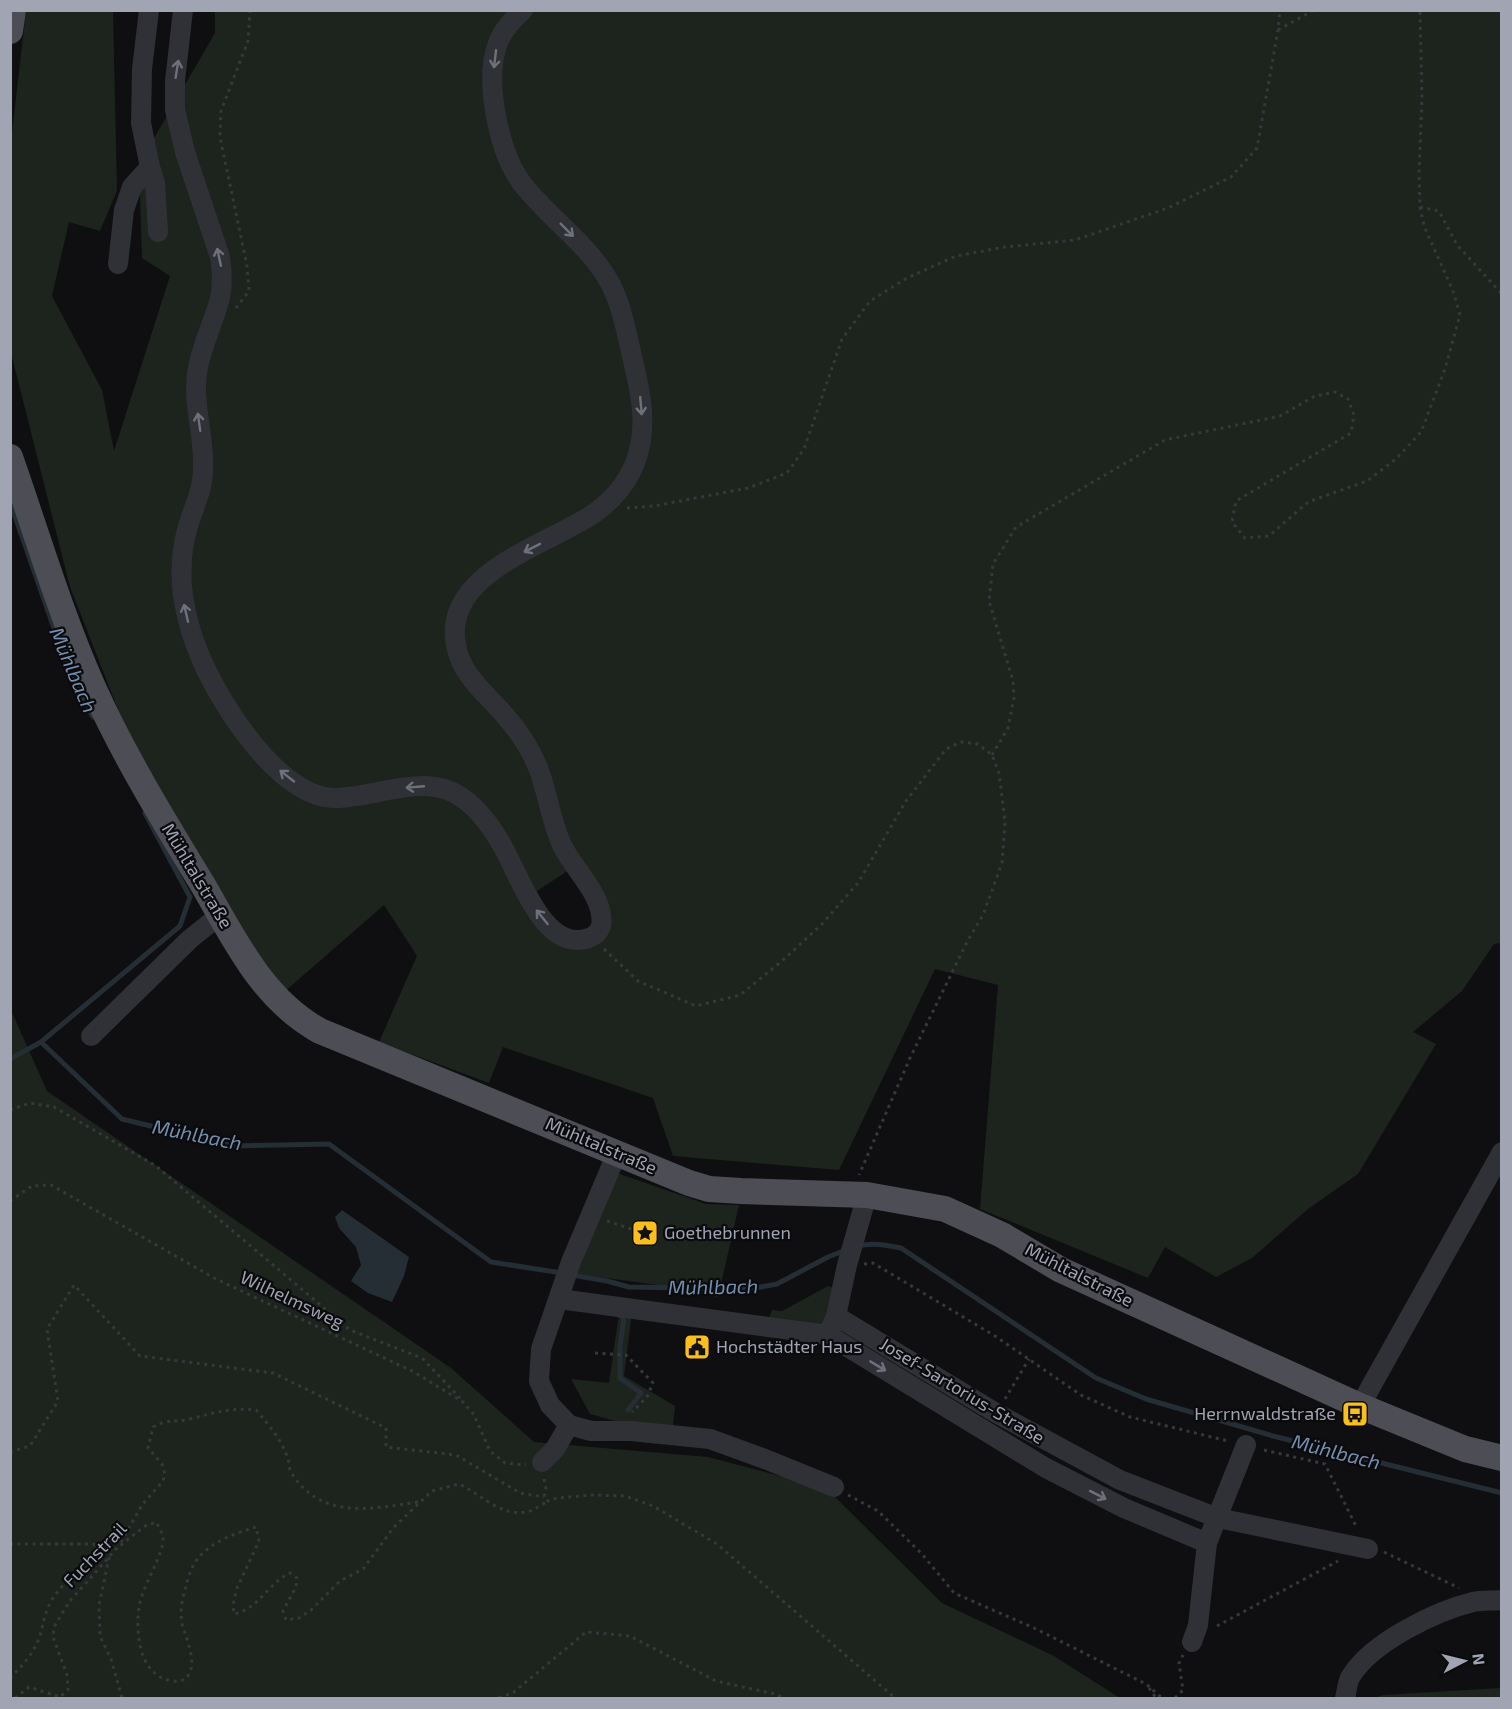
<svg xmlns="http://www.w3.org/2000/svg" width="1512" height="1709" viewBox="0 0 1512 1709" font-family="'Exo 2',sans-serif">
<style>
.green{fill:#1c241d;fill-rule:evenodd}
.water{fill:#252d35}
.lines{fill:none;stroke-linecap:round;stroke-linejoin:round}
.stream{stroke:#252d35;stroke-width:5}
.path{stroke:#36383d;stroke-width:3;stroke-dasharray:3 4.5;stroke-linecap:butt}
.minor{stroke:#303136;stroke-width:20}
.major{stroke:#4c4d55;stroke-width:26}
.oneway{stroke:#6e707b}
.labels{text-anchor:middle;stroke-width:4.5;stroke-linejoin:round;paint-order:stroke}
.street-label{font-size:18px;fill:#a0a4b3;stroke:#0b0a0c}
.poi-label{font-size:18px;fill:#a0a4b3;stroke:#0b0a0c;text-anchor:start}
.water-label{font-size:20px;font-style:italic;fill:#7490b1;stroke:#0b0a0c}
</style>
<rect width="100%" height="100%" fill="#0f0f11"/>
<g class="green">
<path d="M 26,11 L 113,11 L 117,191 L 100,231 L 69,222 L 52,296 L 102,390 L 114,451 L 170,276 L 142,258 L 139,164 L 215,33 L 215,11 L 1501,11 L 1501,943 L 1494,944 L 1462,991 L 1413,1032 L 1436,1044 L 1358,1174 L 1308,1209 L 1252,1258 L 1216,1277 L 1165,1247 L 1148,1278 L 980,1209 L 998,985 L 935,969 L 839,1170 L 673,1156 L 653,1098 L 503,1047 L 489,1083 L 379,1042 L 417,956 L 384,905 L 283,993 L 141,768 L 70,587 L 11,353 L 10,150 ZM 581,862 L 603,938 L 536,923 L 522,901 Z"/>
<polygon points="10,1008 47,1091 451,1368 534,1442 708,1457 826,1488 942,1603 1054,1656 1120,1698 11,1698"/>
<polygon points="617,1173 706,1204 739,1205 718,1297 658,1285 577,1274"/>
<polygon points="828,1286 835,1288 822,1330 768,1321 772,1310 782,1311"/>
<polygon points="632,1312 624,1376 675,1406 673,1426 637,1427 590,1414 571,1379 609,1383 618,1320"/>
<polygon points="1501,1688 1501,1698 1375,1698 1383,1695"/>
</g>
<polygon class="water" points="342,1210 409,1257 404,1276 392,1302 368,1293 351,1281 361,1265 356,1247 339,1228 335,1217"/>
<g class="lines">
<g class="stream">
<polyline points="10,502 71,677 93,717"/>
<polyline points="145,813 190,897 180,926 41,1042 122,1119 233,1146 329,1144 491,1262 562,1273"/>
<polyline points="10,1059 41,1042"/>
<path d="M 858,1246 C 871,1242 888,1245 901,1248 L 1096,1378 L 1146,1399 L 1273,1436 L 1502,1493"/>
<polyline points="572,1275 607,1281 629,1287 750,1289 777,1284 828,1257 846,1250"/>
<polyline points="620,1316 624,1317 620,1347 620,1378 641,1393 628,1410"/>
</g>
<g class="path">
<polyline points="1278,30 1314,10"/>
<polyline points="1420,207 1439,211 1457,245 1502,294"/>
<polyline points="236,308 249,291 247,266 220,137 221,111 248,41 250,10"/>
<polyline points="627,508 654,506 748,488 787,473 804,449 842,339 870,301 907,278 956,256 1005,247 1075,240 1168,208 1231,177 1257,148 1278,30 1280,10"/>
<polyline points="992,755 1008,728 1014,698 1013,681 989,601 993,564 1016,527 1165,440 1280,416 1315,396 1335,392 1348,399 1354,415 1351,433 1236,501 1232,522 1245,538 1269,536 1308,502 1367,481 1396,459 1421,432 1445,369 1460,315 1453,291 1424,226 1420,207 1419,173 1422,98 1420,10"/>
<polyline points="604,949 638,981 696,1006 740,995 782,961 822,924 858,883 906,801 946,749 961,742 978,744 992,755 999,773 1005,821 1002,863 983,915 968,940 910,1058 859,1175"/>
<polyline points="10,1110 30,1103 54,1107 156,1166 350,1330 422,1358 460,1398"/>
<polyline points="10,1201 32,1186 51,1185 216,1279 414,1372 463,1402 474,1415 490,1451 505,1463 526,1465"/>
<polyline points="607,1221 637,1231"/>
<polyline points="864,1264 873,1263 995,1336 1081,1395 1130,1417 1228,1441"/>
<polyline points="595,1353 626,1355 653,1383 647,1397 632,1412"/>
<polyline points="1005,1399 1029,1359"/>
<polyline points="1264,1450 1325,1464 1357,1528"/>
<polyline points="10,1452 30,1446 58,1401 47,1329 74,1285 140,1356 273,1373 386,1428 386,1447 456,1455 520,1493 544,1497"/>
<polyline points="544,1479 546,1489 544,1497 548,1501 557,1498 592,1495 625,1496 653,1506 717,1544 895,1698"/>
<polyline points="848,1495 878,1511 922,1554 954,1593 1034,1628 1146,1684 1162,1698"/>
<path d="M 121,1542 L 142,1505 L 163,1481 L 165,1474 L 162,1464 L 148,1448 L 153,1427 C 169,1418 175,1423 190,1419 C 213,1413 232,1407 256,1410 C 269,1425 280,1438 287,1456 C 290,1462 288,1469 292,1474 C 322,1520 371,1509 418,1502"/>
<polyline points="10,1544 93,1544 105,1549 109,1558 99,1605 100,1636 111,1659 122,1698"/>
<polyline points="1384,1552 1459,1588"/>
<polyline points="1217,1626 1338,1561"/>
<path d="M 10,1678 C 23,1665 36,1651 41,1632 C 44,1620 46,1609 53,1598 C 66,1579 85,1564 101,1548"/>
<polyline points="1149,1688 1156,1698"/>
<path d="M 15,1698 L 29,1687 L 60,1697 L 68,1690 L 67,1675 L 53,1637 L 54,1627 L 69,1602 L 117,1548 L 145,1526 L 156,1522 C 160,1529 164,1535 163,1543 C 157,1569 140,1587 138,1616 C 137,1642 142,1677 173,1681 C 180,1682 186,1680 189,1674 C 196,1663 188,1642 184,1630 C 179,1617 181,1603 185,1590 C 187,1582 190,1571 194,1564 C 207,1543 233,1534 256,1527 L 259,1541 L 237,1588 L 233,1605 L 234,1614 C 259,1609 269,1582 290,1573 L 297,1578 L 296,1587 L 283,1611 L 286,1620 L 299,1618 L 311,1610 L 340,1581 L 363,1569 L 394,1527 L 432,1491 L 459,1484 C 479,1493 501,1517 526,1512 C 533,1511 541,1505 548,1501"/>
<polyline points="499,1698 514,1692 586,1632 630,1636 716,1681 775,1694 785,1698"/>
<polyline points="1175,1698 1183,1690 1179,1663 1183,1655"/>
</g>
<g class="minor">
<path d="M 183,10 L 175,81 L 175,110 L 185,152 L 220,257 C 222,270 223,284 220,298 C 214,321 203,343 198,367 C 191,402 205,435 203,470 C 203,491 192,510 187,530 C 176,570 183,613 198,651 C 216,698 277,796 333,798 C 375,799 426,770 464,799 C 480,811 493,829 503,847 C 518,873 540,940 577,940 C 583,940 591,938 596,934 C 602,928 602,923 601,915 C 598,890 571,866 561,843 C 551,820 548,796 540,773 C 532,750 519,731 502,712 C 483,691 461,674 456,645 C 442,572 549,545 596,512 C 615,498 631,478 638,454 C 648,420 639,386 631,352 C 626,329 621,304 610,283 C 588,243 548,218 521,182 C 498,151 484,79 498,43 C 503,29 513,20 523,10"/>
<polyline points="150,167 155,183 158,232"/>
<polyline points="118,264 124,210 132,187 150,167 141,123 142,69 149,10"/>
<polyline points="91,1036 190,939 220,915"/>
<polyline points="559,1299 828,1335 836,1316 847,1265 867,1195"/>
<polyline points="836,1316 996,1413 1120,1480 1218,1518 1368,1549"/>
<polyline points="828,1335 1046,1468 1124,1508 1207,1543"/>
<polyline points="1360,1406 1502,1152"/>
<polyline points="569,1425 591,1431 631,1431 710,1439 765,1459 834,1487"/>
<polyline points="542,1462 555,1449 569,1425 550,1405 539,1381 541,1349 571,1262 617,1153"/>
<polyline points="1192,1642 1198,1625 1207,1543 1246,1445"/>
<path d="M 1345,1698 C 1347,1691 1347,1682 1351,1676 C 1372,1642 1436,1611 1473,1602 C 1482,1600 1492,1601 1502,1600"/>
</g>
<g class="major">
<polyline points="10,31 13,10"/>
<path d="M 10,457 C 37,534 60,613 93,687 C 124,756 164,821 203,885 C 235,940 262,999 320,1031 L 689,1183 L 709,1189 L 741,1191 L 867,1195 L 945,1209 L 1002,1235 L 1061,1270 L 1360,1406 L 1465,1449 L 1502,1458"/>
</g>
</g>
<defs><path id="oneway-shaft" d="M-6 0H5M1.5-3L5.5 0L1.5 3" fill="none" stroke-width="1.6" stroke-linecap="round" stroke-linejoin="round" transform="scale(1.5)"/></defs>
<g class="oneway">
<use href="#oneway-shaft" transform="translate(495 59) rotate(97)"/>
<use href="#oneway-shaft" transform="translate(177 69) rotate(-81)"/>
<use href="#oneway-shaft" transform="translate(567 230) rotate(45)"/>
<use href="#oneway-shaft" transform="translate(219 257) rotate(-102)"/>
<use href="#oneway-shaft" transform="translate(641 406) rotate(85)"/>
<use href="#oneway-shaft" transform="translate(199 422) rotate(-98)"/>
<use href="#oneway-shaft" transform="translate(532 548) rotate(153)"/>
<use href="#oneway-shaft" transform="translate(186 613) rotate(-103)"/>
<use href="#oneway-shaft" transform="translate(287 776) rotate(-142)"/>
<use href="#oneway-shaft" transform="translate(415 787) rotate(175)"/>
<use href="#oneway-shaft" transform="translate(542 917) rotate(-129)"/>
<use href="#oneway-shaft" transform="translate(878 1366) rotate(31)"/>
<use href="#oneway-shaft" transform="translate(1098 1495) rotate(27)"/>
</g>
<defs>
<symbol id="sight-square" viewBox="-11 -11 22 22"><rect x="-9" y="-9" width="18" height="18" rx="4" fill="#fbbf1d" stroke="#0b0a0c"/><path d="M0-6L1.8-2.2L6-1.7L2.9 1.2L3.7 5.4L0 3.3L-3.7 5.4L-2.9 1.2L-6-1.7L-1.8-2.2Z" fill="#111"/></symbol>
<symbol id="civic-square" viewBox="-11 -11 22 22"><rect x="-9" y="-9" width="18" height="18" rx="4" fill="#fbbf1d" stroke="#0b0a0c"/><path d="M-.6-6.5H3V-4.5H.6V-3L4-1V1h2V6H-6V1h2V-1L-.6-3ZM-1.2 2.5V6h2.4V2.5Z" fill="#111"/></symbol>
<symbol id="bus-square" viewBox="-11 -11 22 22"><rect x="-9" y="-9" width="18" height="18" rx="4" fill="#fbbf1d" stroke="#0b0a0c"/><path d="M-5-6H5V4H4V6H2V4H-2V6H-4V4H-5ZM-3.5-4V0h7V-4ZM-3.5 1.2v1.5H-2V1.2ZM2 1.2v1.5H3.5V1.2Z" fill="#111"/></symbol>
</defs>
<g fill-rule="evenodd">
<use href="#sight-square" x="630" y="1218" width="30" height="30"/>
<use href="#civic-square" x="682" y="1332" width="30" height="30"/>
<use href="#bus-square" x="1340" y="1399" width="30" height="30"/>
</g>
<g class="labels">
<g class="street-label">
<text transform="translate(197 876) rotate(59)" y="6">Mühltalstraße</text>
<text transform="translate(601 1146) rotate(23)" y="6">Mühltalstraße</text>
<text transform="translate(1079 1275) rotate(27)" y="6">Mühltalstraße</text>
<text transform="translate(292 1300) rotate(25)" y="6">Wilhelmsweg</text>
<text transform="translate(962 1391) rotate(31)" y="6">Josef-Sartorius-Straße</text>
<text transform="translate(95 1555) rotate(-46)" y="6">Fuchstrail</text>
</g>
<g class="poi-label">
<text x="664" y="1239">Goethebrunnen</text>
<text x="716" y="1353">Hochstädter Haus</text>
<text x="1336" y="1420" text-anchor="end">Herrnwaldstraße</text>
</g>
<g class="water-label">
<text transform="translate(73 670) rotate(67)" y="7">Mühlbach</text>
<text transform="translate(197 1135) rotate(11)" y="7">Mühlbach</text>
<text transform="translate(713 1287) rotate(-1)" y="7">Mühlbach</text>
<text transform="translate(1336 1452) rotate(14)" y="7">Mühlbach</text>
</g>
</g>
<rect width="1512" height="1709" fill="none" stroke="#a0a4b3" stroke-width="24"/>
<g transform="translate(1464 1661) rotate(83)" stroke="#0b0a0c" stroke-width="4.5" paint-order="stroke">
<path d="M0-4.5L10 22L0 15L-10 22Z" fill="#a0a4b3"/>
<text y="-9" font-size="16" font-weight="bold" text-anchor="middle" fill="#a0a4b3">N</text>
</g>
</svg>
